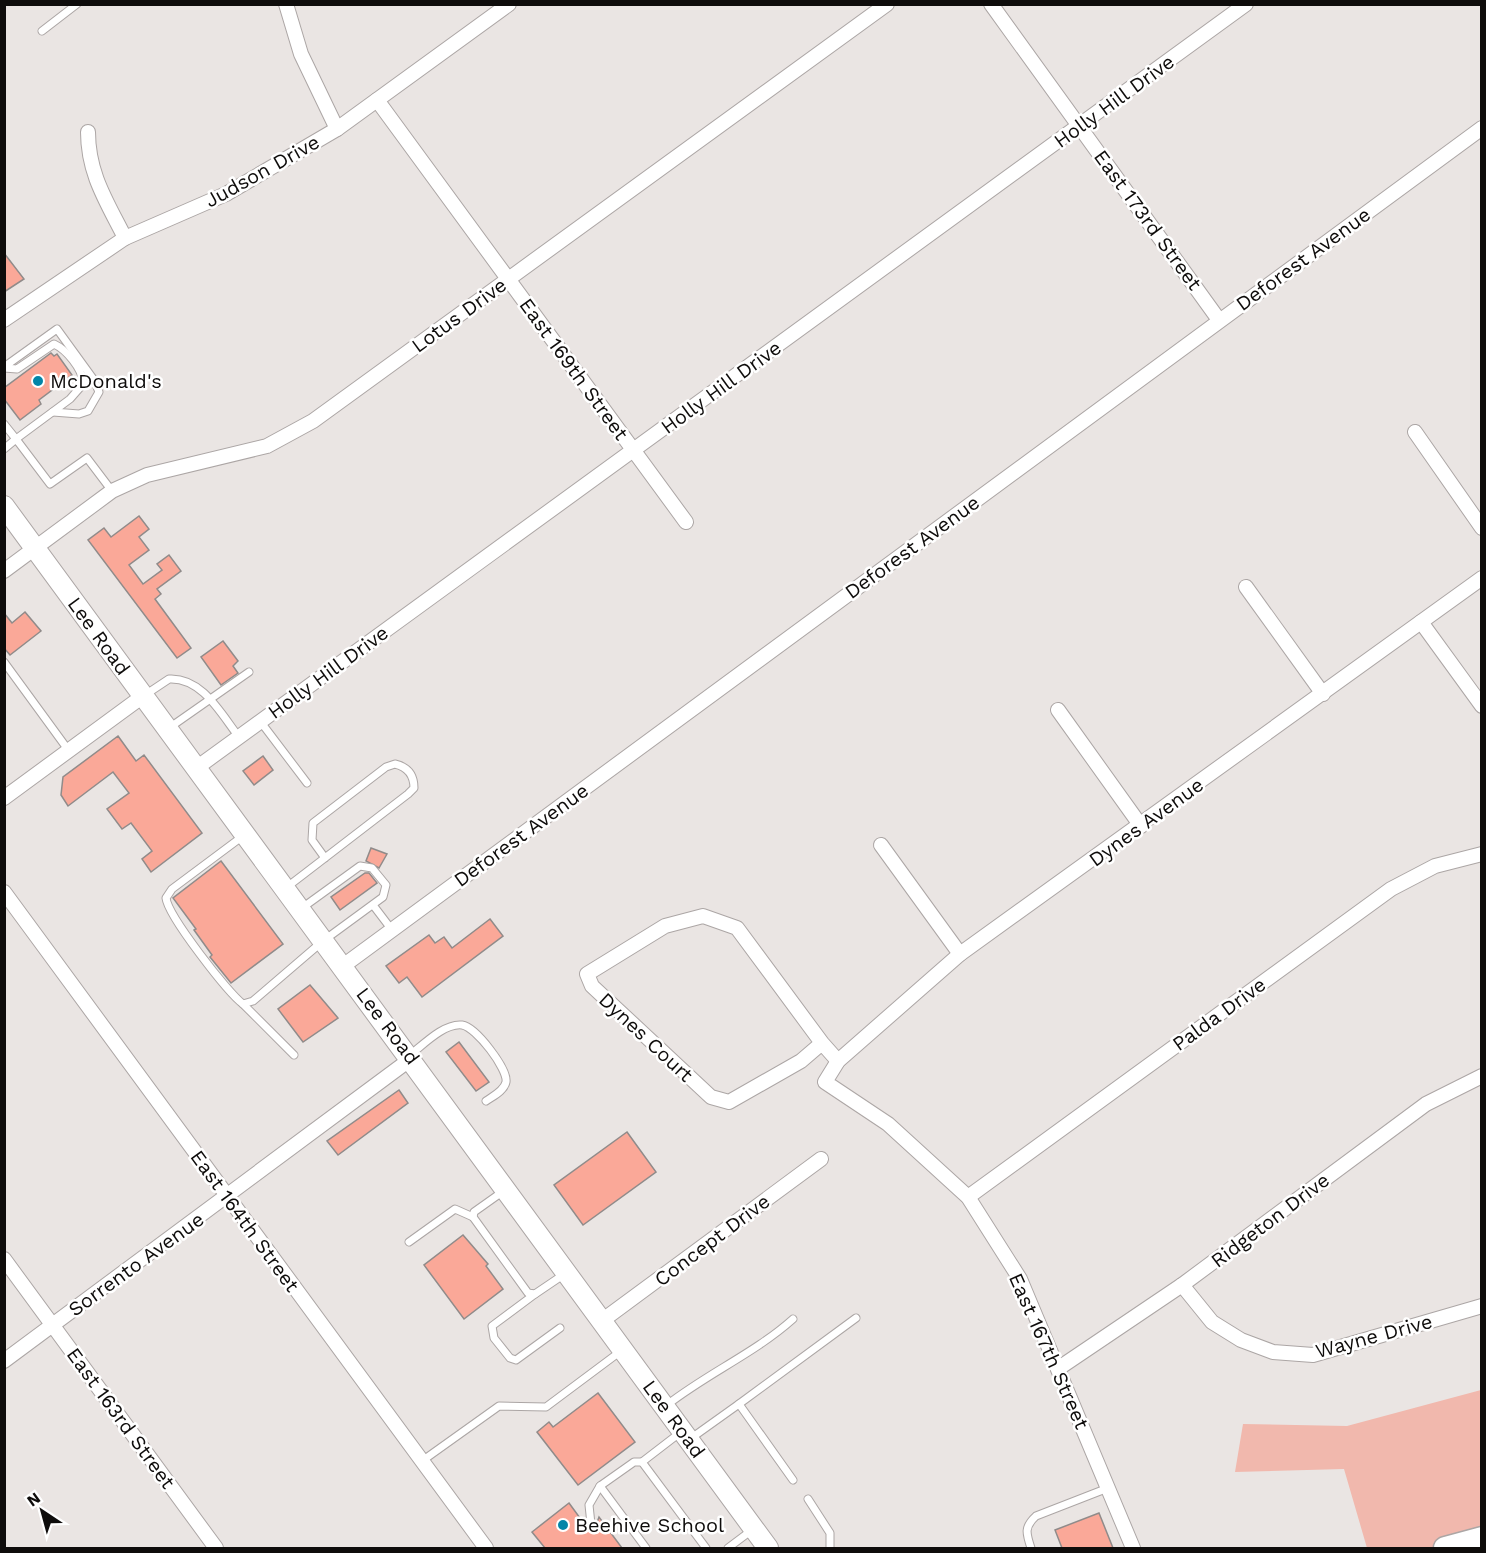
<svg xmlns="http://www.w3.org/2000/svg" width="1486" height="1553" viewBox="0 0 1486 1553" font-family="'Work Sans',sans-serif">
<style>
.green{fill:#f1b8ad}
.building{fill:#faa898;stroke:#908b8a;stroke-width:1.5}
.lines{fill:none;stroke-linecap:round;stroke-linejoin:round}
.lane-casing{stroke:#aca6a5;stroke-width:9}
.street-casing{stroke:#aca6a5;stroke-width:16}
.secondary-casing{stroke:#aca6a5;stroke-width:22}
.primary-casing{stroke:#aca6a5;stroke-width:25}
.lane{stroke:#fff;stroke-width:7}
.street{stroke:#fff;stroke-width:14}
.secondary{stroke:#fff;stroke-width:20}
.primary{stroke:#fff;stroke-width:22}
.poi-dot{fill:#0385a8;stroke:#fff;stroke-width:2}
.labels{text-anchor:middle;stroke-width:5;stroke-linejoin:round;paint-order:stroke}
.street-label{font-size:20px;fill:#0e0c0b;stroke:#fff}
.poi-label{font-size:20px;fill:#0e0c0b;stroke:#fff;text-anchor:start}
</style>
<rect width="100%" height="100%" fill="#eae5e3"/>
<polygon class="green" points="1481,1390 1481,1538 1445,1548 1367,1548 1344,1469 1235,1472 1243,1424 1347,1426"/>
<g class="building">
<polygon points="4,253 24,279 4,292"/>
<polygon points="51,353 54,356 57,354 72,375 39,400 41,404 20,420 4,399 4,388"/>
<polygon points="139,516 149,529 139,537 149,550 129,565 143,584 162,570 157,564 169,555 181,571 157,589 161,594 155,599 191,648 177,658 88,540 104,528 111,537"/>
<polygon points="25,612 41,631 10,655 4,648 4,613 12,623"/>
<polygon points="223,641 238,661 233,666 238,673 221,685 201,657"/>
<polygon points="118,736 136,761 144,755 202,833 151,872 142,859 152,851 131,823 122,829 107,809 129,793 113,772 68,806 61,795 63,777"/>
<polygon points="263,756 273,770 254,785 243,771"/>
<polygon points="371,848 387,854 379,868 366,861"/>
<polygon points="221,861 283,944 231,983 210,957 212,955 194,930 196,929 173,898"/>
<polygon points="365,873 369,873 377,883 340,910 331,897"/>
<polygon points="490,919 503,936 422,997 407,977 399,983 386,966 429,935 435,943 444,937 452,948"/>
<polygon points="310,985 338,1018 303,1042 278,1009"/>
<polygon points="459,1042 489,1082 476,1091 446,1052"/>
<polygon points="399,1090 408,1103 338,1155 327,1141"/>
<polygon points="627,1132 656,1172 583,1225 554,1185"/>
<polygon points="463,1235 488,1264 486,1266 503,1289 464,1319 424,1265"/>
<polygon points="598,1393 635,1442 578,1485 537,1432 549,1422 553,1427"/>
<polygon points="569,1503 588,1529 595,1528 599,1517 622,1548 545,1548 532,1532"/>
<polygon points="1099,1513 1113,1548 1062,1548 1055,1530"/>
</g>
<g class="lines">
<defs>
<g id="lane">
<polyline points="42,31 77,4"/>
<polyline points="4,367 57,329 94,380 99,392 88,411 79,414 53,412"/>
<path d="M 4,368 L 17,369 L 54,344 C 67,350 81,368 84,383 L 70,399 L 16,439 L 4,424"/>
<polyline points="4,449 16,439 50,484 87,458 112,491"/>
<polyline points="4,662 69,751"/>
<path d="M 145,695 L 169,679 C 202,677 221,714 239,737"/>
<polyline points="260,721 307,783"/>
<polyline points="169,728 249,672"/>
<path d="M 243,836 L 172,889 L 166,898 C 168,916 228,993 243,1004 L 253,1001 L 323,941 L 383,897 L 386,885 L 372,868 L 360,866 L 302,908"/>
<path d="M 287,887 L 304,874 L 408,794 L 414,788 C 414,775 408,767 395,764 L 386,767 L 313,823 L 312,840 L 325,858"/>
<polyline points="373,905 392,930"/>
<polyline points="243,1004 294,1055"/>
<path d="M 410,1055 C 423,1045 444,1023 462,1025 C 476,1027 508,1069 506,1082 C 504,1091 493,1096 486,1101"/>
<polyline points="505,1190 474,1212 473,1217 528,1293 535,1294 566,1273"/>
<polyline points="409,1242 455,1209 473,1217"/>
<polyline points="535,1294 492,1326 494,1338 510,1358 516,1360 560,1328"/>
<polyline points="739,1404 856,1318"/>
<path d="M 667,1405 C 708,1373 755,1353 793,1319"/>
<polyline points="690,1439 739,1404 793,1480"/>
<polyline points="422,1461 499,1406 546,1407 621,1351"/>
<polyline points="642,1462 681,1432"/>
<polyline points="808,1499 830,1533 830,1548"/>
<polyline points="591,1524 589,1505 600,1486"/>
<polyline points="646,1548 600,1486 634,1462 642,1462 706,1548"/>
<polyline points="728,1548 752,1530"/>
<path d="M 1031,1548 C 1026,1533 1024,1527 1036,1516 L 1108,1488"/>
</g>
<g id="street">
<polyline points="286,4 301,54 337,129"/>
<polyline points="991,4 1219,320"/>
<polyline points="377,100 686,522"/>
<path d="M 88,132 C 88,174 107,202 125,238"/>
<polyline points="4,320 125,238 226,194 337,129 509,4"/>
<polyline points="1415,432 1482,528"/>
<polyline points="4,571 112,491 147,475 267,446 313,421 887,4"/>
<polyline points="1246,587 1323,694"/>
<polyline points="1421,622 1482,706"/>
<polyline points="1058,710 1141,826"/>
<polyline points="195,769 1246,4"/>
<polyline points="4,798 143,696"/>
<polyline points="881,845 960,954"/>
<polyline points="4,892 486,1548"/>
<polyline points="343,966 1482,128"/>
<polyline points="822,1043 801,1061 729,1102 711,1097 592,986 587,974 665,926 703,916 737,928 822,1043 838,1061"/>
<polyline points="968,1197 1391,889 1435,866 1482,854"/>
<polyline points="4,1259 216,1548"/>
<polyline points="1182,1285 1212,1322 1241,1340 1273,1352 1313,1355 1482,1306"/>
<polyline points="603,1320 821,1159"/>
<polyline points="4,1361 412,1058"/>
<polyline points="1059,1368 1182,1285 1426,1104 1482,1076"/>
<polyline points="1133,1548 1020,1279 968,1197 888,1124 825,1082 838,1061 960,954 1482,578"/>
</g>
<path id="secondary" d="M 4,506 C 259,854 515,1200 768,1548"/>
<polyline id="primary" points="1445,1548 1482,1538"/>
</defs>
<use href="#lane" class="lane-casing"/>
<use href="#street" class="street-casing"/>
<use href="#secondary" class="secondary-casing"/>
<use href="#primary" class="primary-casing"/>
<use href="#lane" class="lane"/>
<use href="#street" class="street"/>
<use href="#secondary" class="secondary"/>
<use href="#primary" class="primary"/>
</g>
<g class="poi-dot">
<circle cx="38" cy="381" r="6"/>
<circle cx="563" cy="1525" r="6"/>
</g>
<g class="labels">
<g class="street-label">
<text transform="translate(1114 101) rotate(-36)" y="7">Holly Hill Drive</text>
<text transform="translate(262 171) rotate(-29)" y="7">Judson Drive</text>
<text transform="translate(1148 220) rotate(54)" y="7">East 173rd Street</text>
<text transform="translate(1303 259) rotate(-36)" y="7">Deforest Avenue</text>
<text transform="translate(459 315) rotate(-36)" y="7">Lotus Drive</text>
<text transform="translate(574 369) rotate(54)" y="7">East 169th Street</text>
<text transform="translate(721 387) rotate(-36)" y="7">Holly Hill Drive</text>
<text transform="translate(912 547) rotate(-36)" y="7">Deforest Avenue</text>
<text transform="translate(99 636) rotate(54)" y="7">Lee Road</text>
<text transform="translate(328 672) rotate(-36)" y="7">Holly Hill Drive</text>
<text transform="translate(1146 822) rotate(-36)" y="7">Dynes Avenue</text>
<text transform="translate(521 835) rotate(-36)" y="7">Deforest Avenue</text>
<text transform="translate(1219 1014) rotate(-36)" y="7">Palda Drive</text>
<text transform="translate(388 1026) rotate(53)" y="7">Lee Road</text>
<text transform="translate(646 1037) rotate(43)" y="7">Dynes Court</text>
<text transform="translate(1270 1220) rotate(-37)" y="7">Ridgeton Drive</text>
<text transform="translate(245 1221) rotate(54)" y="7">East 164th Street</text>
<text transform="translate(712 1240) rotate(-37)" y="7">Concept Drive</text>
<text transform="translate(136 1264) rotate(-36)" y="7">Sorrento Avenue</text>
<text transform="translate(1374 1336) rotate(-15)" y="7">Wayne Drive</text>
<text transform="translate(1049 1351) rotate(66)" y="7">East 167th Street</text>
<text transform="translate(121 1418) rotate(54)" y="7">East 163rd Street</text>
<text transform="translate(674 1419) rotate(54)" y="7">Lee Road</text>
</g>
<g class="poi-label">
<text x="50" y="388">McDonald's</text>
<text x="575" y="1532">Beehive School</text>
</g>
</g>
<rect width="1486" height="1553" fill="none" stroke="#0e0c0b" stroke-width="12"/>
<g transform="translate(42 1511) rotate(324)" stroke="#ffffff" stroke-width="4.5" paint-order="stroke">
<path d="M0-4.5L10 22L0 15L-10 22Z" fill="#0e0c0b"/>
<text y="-9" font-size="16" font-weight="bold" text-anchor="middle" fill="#0e0c0b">N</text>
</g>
</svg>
